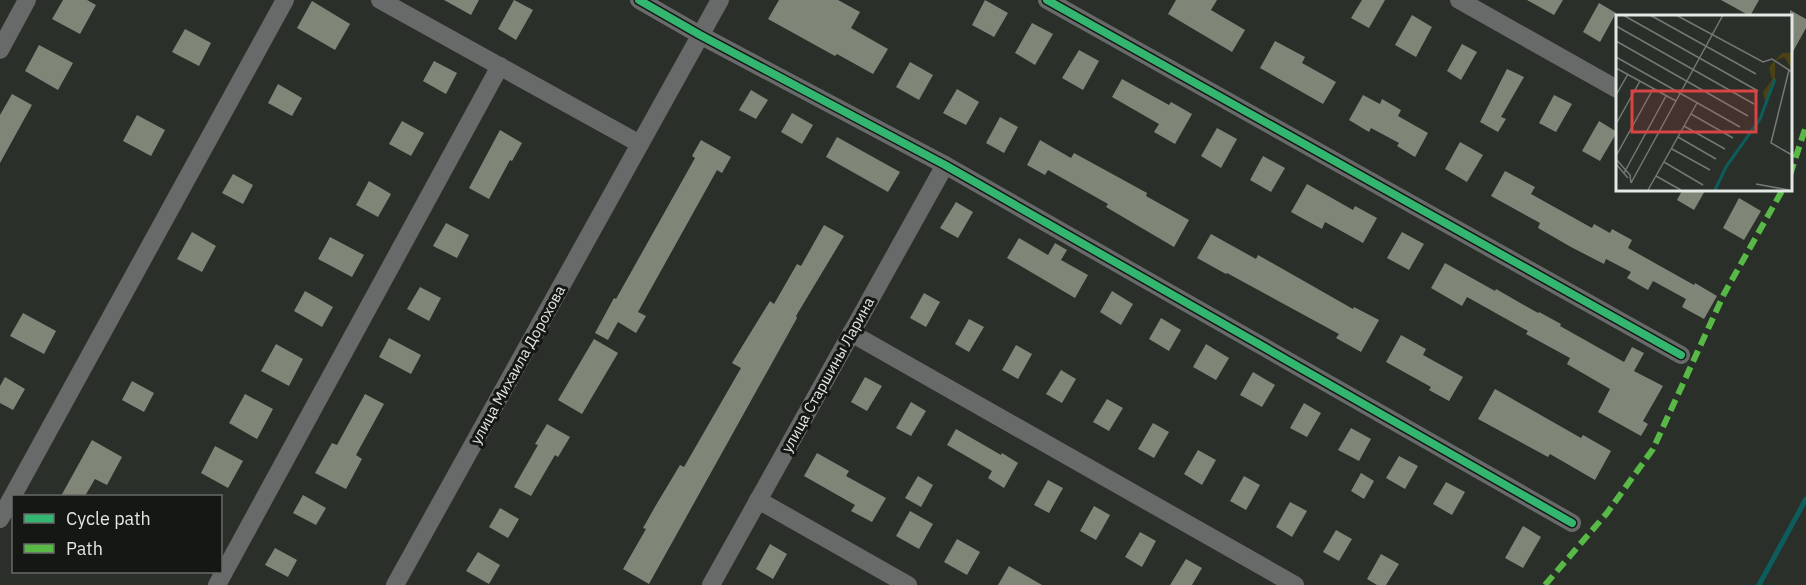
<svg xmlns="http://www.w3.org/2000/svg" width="1806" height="585" viewBox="0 0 1806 585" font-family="'IBM Plex Sans',sans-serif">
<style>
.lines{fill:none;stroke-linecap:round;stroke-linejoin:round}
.stream{stroke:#0c5d5c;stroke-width:5}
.building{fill:#808677}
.street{stroke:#686a69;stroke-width:18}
.quiet{stroke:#58b947;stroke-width:6;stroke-dasharray:12 6;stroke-linecap:butt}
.cycleway-casing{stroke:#141714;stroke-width:11}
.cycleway{stroke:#33b770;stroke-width:8}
.labels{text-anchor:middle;stroke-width:6;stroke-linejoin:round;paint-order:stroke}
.street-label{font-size:15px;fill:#e4e8e4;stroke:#141714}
.inset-river{fill:none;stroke:#0c5d5c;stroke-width:3}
.inset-road{fill:none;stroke:#747974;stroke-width:1.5}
.view{fill:#d84544;fill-opacity:0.15;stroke:#d84544;stroke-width:3}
.inset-edge{fill:none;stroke:#e4e8e4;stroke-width:3}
</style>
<rect width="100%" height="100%" fill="#2a2f2a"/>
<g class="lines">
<polyline class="stream" points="1759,585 1806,499"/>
</g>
<g class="building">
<polygon points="63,0 87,0 96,5 80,34 52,19"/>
<polygon points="444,0 479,0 471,15"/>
<polygon points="514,0 533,10 516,40 498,29"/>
<polygon points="779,0 838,0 860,12 851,28 888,49 873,74 837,54 835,56 768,19"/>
<polygon points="985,0 1008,13 994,37 972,25"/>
<polygon points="1176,0 1217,0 1211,10 1245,30 1232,52 1168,14"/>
<polygon points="1362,0 1385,0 1369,28 1351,18"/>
<polygon points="1527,0 1563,0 1554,15"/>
<polygon points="1721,0 1759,0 1750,16"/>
<polygon points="312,1 350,24 335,50 297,28"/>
<polygon points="1599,3 1616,13 1600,42 1583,32"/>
<polygon points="1790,10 1806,19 1806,28 1790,57"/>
<polygon points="1412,15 1432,27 1416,57 1395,45"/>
<polygon points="1032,23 1053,34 1035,65 1015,53"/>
<polygon points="185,29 211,43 199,66 172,52"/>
<polygon points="1275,41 1305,57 1302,63 1336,82 1323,104 1260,68"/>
<polygon points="1462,44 1477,52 1461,80 1447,71"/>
<polygon points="39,45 73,63 58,90 25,71"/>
<polygon points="1079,50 1099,61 1083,90 1062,78"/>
<polygon points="434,61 457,73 446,94 423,81"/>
<polygon points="910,62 933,75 919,100 896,87"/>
<polygon points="1507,69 1524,77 1501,117 1506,119 1498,132 1480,122"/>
<polygon points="1122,79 1169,105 1171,102 1192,114 1175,144 1154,132 1159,124 1112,97"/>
<polygon points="278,84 302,98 292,116 268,103"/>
<polygon points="957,89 979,102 966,125 943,113"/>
<polygon points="751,90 768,100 756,119 739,110"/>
<polygon points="12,94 32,105 0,163 0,115"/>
<polygon points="1363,95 1380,104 1382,99 1401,110 1398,116 1428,133 1415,157 1397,146 1399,143 1371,128 1369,132 1349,120"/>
<polygon points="1554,95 1572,104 1556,132 1539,123"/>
<polygon points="792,113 813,125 802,144 781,132"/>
<polygon points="137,115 165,130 151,156 123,141"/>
<polygon points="1000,117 1018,127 1004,153 986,143"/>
<polygon points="402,121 424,133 411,156 389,144"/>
<polygon points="1599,121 1617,132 1600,161 1582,151"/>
<polygon points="1217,128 1237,139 1221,168 1201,156"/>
<polygon points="500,130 522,143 512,161 510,160 489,199 469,188"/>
<polygon points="837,137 900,172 888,192 826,157"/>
<polygon points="701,140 731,157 722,173 717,170 638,312 646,316 636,333 618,322 608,340 595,333 614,298 616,299 695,158 692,156"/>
<polygon points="1040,140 1071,158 1074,153 1147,193 1146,196 1189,220 1174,247 1106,207 1108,204 1048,170 1045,175 1027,165"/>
<polygon points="1460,142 1483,155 1467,182 1445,169"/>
<polygon points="1263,156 1285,168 1271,192 1250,180"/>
<polygon points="1505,171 1535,187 1531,194 1592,228 1594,224 1610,233 1612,229 1632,240 1628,248 1694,285 1695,283 1717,296 1704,319 1682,307 1686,299 1653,281 1648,290 1627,278 1631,272 1606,259 1604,264 1571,247 1538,228 1540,223 1491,196"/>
<polygon points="233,174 253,185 243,204 222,193"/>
<polygon points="369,181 391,194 378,217 356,205"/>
<polygon points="1307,184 1353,210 1355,206 1377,218 1363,243 1325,222 1322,229 1291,212"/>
<polygon points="1683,189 1706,189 1694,210 1677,200"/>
<polygon points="1739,198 1761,211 1744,240 1723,228"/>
<polygon points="956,202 973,212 958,238 940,228"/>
<polygon points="446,223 469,235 457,258 433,246"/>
<polygon points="824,225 844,236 796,316 797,318 649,584 623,569 646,529 643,528 656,505 680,465 684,467 741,368 732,363 746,340 770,301 774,304 797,264 801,266"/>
<polygon points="192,232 216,246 202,272 177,259"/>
<polygon points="1402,232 1424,244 1409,270 1387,258"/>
<polygon points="1211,234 1256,259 1258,255 1353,309 1354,307 1379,320 1361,352 1336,338 1339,334 1227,273 1226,274 1197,258"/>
<polygon points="330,237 364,255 352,277 318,259"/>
<polygon points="1019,238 1048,255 1055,243 1067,250 1061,260 1088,275 1075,298 1007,258"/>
<polygon points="1445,263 1495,291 1496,289 1538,313 1539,312 1561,324 1560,326 1624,362 1632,347 1644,353 1634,371 1663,386 1643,421 1648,424 1641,436 1598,412 1610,389 1567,364 1570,358 1526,334 1528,331 1467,297 1462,306 1431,288"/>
<polygon points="420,287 441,298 429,321 407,309"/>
<polygon points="305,291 333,307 322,327 294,311"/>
<polygon points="1112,291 1133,304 1121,325 1100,312"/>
<polygon points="924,293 940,302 926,327 910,318"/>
<polygon points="23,313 56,331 44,354 10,336"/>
<polygon points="1161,318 1181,330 1169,351 1149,339"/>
<polygon points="969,319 984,327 969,352 955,344"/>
<polygon points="1401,335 1426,349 1423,355 1463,377 1449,401 1429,390 1431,387 1386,362"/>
<polygon points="389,338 421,355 411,374 379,357"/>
<polygon points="594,339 618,353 582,414 558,400"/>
<polygon points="276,344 303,359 289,386 261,371"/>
<polygon points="1206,344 1229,358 1216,380 1193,367"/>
<polygon points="1016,345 1032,354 1018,379 1002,370"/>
<polygon points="1061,370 1076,379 1062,403 1046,394"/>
<polygon points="1253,372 1275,385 1262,407 1240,395"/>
<polygon points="5,377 25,389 13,410 0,403 0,386"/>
<polygon points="865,377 882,386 867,411 851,402"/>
<polygon points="132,381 154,393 144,412 122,400"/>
<polygon points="1495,389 1581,438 1583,435 1611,451 1595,480 1550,454 1548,457 1478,419"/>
<polygon points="245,394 273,409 257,439 229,423"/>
<polygon points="365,394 384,404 356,455 362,459 346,489 315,473 332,443 337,445"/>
<polygon points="1107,399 1123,408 1109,431 1093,422"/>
<polygon points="911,402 926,411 911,436 896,428"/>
<polygon points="1304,403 1321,413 1307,437 1290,428"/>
<polygon points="1153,423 1169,432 1154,458 1138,449"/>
<polygon points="547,424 570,437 558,457 555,455 531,496 514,487 538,445 535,444"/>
<polygon points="1351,428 1371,439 1359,461 1338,450"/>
<polygon points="956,429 1001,455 1002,453 1018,463 1004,488 988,478 992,471 947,445"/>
<polygon points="92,440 122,457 107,485 95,479 85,496 61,496"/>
<polygon points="215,446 243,461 228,488 201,473"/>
<polygon points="1198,450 1216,460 1202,485 1184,474"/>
<polygon points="817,453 849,471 846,476 886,498 872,522 851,511 855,505 804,476"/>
<polygon points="1399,456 1418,466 1405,489 1386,478"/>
<polygon points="1361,473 1374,481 1364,499 1351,491"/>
<polygon points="918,476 933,485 921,507 905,498"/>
<polygon points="1244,476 1260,485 1246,510 1230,501"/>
<polygon points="1048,480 1063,488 1049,513 1034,505"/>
<polygon points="1446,482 1465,492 1452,515 1433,504"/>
<polygon points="303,495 326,508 316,525 293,513"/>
<polygon points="1290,502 1307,511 1292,537 1276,527"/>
<polygon points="1094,506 1110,515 1096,540 1080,531"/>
<polygon points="500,508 519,519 508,538 489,527"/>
<polygon points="910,511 933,524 919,549 896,536"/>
<polygon points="1523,526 1541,537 1523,568 1505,558"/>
<polygon points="1336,530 1352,539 1339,561 1323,552"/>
<polygon points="1140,532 1156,541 1142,567 1125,557"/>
<polygon points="957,539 980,552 967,575 944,562"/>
<polygon points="770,544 787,554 773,579 756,569"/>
<polygon points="275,548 297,560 288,577 265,565"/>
<polygon points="478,552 500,565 489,584 466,571"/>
<polygon points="1381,554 1399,564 1386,585 1377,585 1367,579"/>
<polygon points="1186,559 1202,568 1192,585 1170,585"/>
<polygon points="1009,566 1042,585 998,585"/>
</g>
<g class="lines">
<g class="street">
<polyline points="380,0 640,144"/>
<polyline points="639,0 700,35 945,165 1572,523"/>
<polyline points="1047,0 1681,355"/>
<polyline points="1459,0 1617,89"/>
<polyline points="0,50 27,0"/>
<polyline points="851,333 1295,585"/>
<polyline points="758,500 908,585"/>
<polyline points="0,519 285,0"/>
<polyline points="217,585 500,66"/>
<polyline points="395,585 720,0"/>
<polyline points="711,585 945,165"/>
</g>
<g class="quiet">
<polyline points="1790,175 1806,126"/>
<polyline points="1545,585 1607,513 1653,449 1724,294 1783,189"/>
</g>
<defs>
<g id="cycleway">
<polyline points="639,0 700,35 945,165 1572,523"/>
<polyline points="1047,0 1681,355"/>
</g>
</defs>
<use href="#cycleway" class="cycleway-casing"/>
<use href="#cycleway" class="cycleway"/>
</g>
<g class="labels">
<g class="street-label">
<text transform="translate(518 365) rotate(-61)" y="5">улица Михаила Дорохова</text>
<text transform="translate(828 375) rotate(-61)" y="5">улица Старшины Ларина</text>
</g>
</g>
<g transform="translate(1616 15)">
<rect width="176" height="176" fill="#2a2f2a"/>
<path d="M 166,38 L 175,38 L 175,53 L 168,42 L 159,46 L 159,64 L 150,90 L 147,77 L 156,65 L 153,52 Z" fill="#4a4212"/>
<path class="inset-river" d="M 99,175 L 110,152 L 144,104 L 159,64"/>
<path class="inset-road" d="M 7,0 L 142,76M 34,0 L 140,59M 60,0 L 147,47 L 156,44 L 176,57M 0,11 L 138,89M 0,26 L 132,101M 0,42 L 124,112M 0,53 L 60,86M 173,55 L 155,128 L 176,140M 0,80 L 12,59M 75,99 L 117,123M 0,109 L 24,66M 68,111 L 109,134M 62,122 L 100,144M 56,134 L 94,155M 0,141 L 37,74M 0,144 L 14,160 L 15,168M 48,147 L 87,170M 0,149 L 12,163M 8,158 L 50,81M 40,161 L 65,175M 15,168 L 107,0M 140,169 L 173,175M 32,175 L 81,88"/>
<path class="view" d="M 16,76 L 140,76 L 140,117 L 16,117 Z"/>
<rect width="176" height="176" class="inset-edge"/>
</g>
<rect x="12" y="495" width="210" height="78" fill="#141714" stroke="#676b67" stroke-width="1.5"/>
<rect x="24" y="514" width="30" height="9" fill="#33b770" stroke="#676b67" stroke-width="1.5"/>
<text x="66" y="525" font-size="18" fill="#e4e8e4">Cycle path</text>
<rect x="24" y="544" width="30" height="9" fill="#58b947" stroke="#676b67" stroke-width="1.5"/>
<text x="66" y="555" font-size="18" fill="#e4e8e4">Path</text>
</svg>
